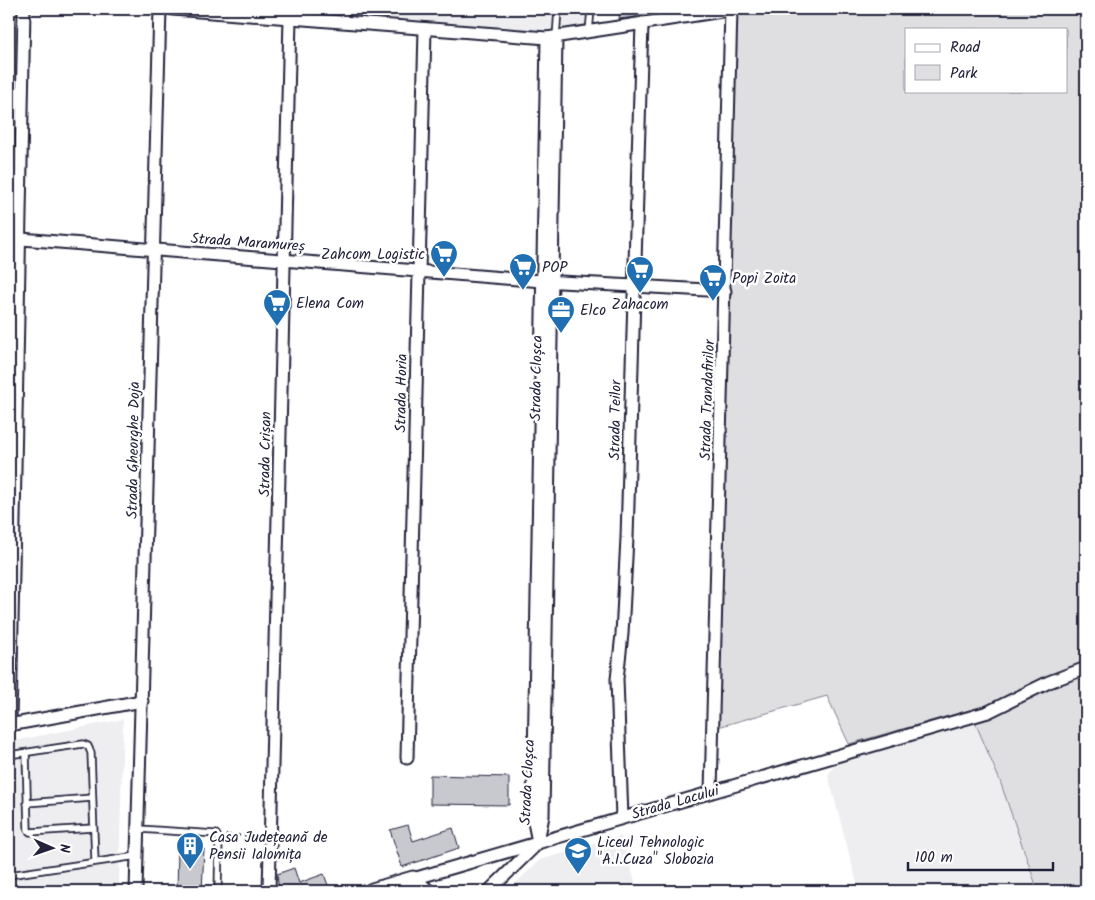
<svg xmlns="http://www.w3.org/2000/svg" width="1095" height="900" viewBox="0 0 1095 900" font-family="Kalam,sans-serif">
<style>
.built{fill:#eeeef1}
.green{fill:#dfdfe2;stroke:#80808e;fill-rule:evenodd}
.building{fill:#c8c8cf;stroke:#22223b}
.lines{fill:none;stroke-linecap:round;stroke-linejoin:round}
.service-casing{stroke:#22223b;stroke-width:9}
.minor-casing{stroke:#22223b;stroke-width:15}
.tertiary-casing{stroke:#22223b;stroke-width:19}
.path{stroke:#22223b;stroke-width:2;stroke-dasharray:5 4;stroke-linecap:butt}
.service{stroke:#fff;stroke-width:5.5}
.minor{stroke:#fff;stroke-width:11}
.tertiary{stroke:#fff;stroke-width:15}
.labels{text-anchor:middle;stroke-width:5;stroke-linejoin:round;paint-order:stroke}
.street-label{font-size:15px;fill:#22223b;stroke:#fff}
.poi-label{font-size:15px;fill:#22223b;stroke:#fff;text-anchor:start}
</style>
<rect width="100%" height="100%" fill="#fff"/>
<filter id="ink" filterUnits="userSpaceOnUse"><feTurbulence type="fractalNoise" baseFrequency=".02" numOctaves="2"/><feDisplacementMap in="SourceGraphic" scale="10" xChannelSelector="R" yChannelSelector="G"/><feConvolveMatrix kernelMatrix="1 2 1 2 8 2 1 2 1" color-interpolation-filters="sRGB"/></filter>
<g filter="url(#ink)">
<g class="built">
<polygon points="350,9 587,9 585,30 497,29 411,20 358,20"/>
<polygon points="970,710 1000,781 1038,891 859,891 828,775 849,744"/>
<polygon points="123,719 119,884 80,891 9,891 9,742"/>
<polygon points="621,836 638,891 507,891 540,860"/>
</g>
<g class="green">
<polygon points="639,9 701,9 638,20"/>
<path d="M 763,9 L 1086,9 L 1086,891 L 1038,891 L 1000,781 L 970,710 L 849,744 L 827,696 L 718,727 L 729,299 L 731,13 ZM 906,29 L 1066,29 L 1066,91 L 906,91 Z"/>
</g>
<g class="building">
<polygon points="620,9 637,9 636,17 619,19"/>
<polygon points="430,775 509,777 509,805 430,804"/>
<polygon points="408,825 413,841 453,828 459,848 402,867 390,830"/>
<polygon points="178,848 204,849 202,891 177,891"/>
<polygon points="294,868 299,883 324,874 330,891 279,891 277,874"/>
</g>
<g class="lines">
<defs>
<g id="service">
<polyline points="344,9 345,22"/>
<polyline points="589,32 591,9"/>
<polyline points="556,38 558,9"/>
<polyline points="26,753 28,830 30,832 93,828"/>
<polyline points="9,755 83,744 88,746 91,753 95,861"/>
<polyline points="10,755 10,725"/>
<polyline points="27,803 92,798"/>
<polyline points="139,829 216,834 219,839 218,891"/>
<polyline points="9,875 137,856"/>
</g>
<g id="minor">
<polyline points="173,9 547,38 735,9"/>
<polyline points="9,238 542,281 725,291"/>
<polyline points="10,724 24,9"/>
<polyline points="9,725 142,701"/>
<polyline points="407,758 425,29"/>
<polyline points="711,792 731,9"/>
<polyline points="622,818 617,679 622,634 627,538 642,23"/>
<polyline points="539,836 543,816 556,38"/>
<polyline points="538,842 533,817 547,38"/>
<polyline points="413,879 988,712 1049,682 1086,668"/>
<polyline points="136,891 160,9"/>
<polyline points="269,891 290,18"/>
<polyline points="489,891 536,845"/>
</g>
<polyline id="tertiary" points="372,891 413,879 426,891"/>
</defs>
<use href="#service" class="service-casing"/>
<use href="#minor" class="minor-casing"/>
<use href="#tertiary" class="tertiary-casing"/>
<polyline class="path" points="226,835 261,836"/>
<use href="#service" class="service"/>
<use href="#minor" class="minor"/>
<use href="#tertiary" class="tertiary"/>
</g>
</g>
<defs>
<symbol id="supermarket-pin" viewBox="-11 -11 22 30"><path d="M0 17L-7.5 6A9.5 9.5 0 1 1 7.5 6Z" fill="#1f6fb2" stroke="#fff"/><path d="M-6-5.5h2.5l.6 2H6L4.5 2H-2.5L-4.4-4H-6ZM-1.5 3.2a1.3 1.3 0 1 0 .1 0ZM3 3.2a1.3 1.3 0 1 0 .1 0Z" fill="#fff"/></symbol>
<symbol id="office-pin" viewBox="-11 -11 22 30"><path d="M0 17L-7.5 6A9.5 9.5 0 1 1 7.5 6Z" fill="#1f6fb2" stroke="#fff"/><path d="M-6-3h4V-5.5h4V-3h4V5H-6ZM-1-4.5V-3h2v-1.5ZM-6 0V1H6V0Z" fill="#fff"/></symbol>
<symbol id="building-pin" viewBox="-11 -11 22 30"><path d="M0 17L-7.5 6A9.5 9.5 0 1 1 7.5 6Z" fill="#1f6fb2" stroke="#fff"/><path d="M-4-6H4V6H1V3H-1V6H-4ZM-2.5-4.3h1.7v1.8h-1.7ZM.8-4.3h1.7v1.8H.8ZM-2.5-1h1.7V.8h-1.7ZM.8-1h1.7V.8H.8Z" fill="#fff"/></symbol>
<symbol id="university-pin" viewBox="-11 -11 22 30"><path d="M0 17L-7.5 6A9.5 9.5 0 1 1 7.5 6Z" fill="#1f6fb2" stroke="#fff"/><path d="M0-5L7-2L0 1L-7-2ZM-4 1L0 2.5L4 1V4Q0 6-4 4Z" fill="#fff"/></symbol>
</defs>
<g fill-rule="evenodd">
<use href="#supermarket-pin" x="428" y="238" width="32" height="43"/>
<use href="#supermarket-pin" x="507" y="251" width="32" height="43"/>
<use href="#supermarket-pin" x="624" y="254" width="32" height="43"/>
<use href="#supermarket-pin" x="697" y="262" width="32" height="43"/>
<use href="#supermarket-pin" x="261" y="287" width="32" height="43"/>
<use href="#office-pin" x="545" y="294" width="32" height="43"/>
<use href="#building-pin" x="174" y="830" width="32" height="43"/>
<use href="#university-pin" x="562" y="835" width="32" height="43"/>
</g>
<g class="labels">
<g class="street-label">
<text transform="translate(248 242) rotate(4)" y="5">Strada Maramureș</text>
<text transform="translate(536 378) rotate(-89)" y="5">Strada Cloșca</text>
<text transform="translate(401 393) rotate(-89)" y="5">Strada Horia</text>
<text transform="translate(707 400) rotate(-88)" y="5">Strada Trandafirilor</text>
<text transform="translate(615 420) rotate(-89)" y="5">Strada Teilor</text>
<text transform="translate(133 450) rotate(-89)" y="5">Strada Gheorghe Doja</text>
<text transform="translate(265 454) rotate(-89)" y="5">Strada Crișan</text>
<text transform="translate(527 782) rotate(-87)" y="5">Strada Cloșca</text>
<text transform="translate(675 802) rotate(-16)" y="5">Strada Lacului</text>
</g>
<g class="poi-label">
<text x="425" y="259" text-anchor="end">Zahcom Logistic</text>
<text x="542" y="272">POP</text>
<text x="732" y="283">Popi Zoita</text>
<text x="296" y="308">Elena Com</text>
<text x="640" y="309" text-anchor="middle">Zahacom</text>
<text x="580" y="315">Elco</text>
<text x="209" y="842">Casa Județeană de<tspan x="209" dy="17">Pensii Ialomița</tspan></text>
<text x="597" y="847">Liceul Tehnologic<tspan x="597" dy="17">"A.I.Cuza" Slobozia</tspan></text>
</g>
</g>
<rect width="1095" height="900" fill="none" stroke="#fff" stroke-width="30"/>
<rect x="15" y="15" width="1065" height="870" fill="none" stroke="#22223b" stroke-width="2" filter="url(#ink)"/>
<rect x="905" y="28" width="162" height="65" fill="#ffffff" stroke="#a7a7b1"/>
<rect x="915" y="44" width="25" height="8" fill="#ffffff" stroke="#a7a7b1"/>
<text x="950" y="52" font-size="15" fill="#22223b">Road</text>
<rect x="915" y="65" width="25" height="15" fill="#dfdfe2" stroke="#a7a7b1"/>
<text x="950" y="78" font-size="15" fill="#22223b">Park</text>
<g transform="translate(52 848) rotate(92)" stroke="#ffffff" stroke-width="4" paint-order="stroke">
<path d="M0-4L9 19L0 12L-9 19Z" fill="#22223b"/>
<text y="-8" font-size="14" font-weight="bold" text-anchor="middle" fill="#22223b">N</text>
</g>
<path d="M908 862v8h145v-8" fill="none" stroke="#22223b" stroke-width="2.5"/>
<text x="915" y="862" font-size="15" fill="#22223b" stroke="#ffffff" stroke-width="4" paint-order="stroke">100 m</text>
</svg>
